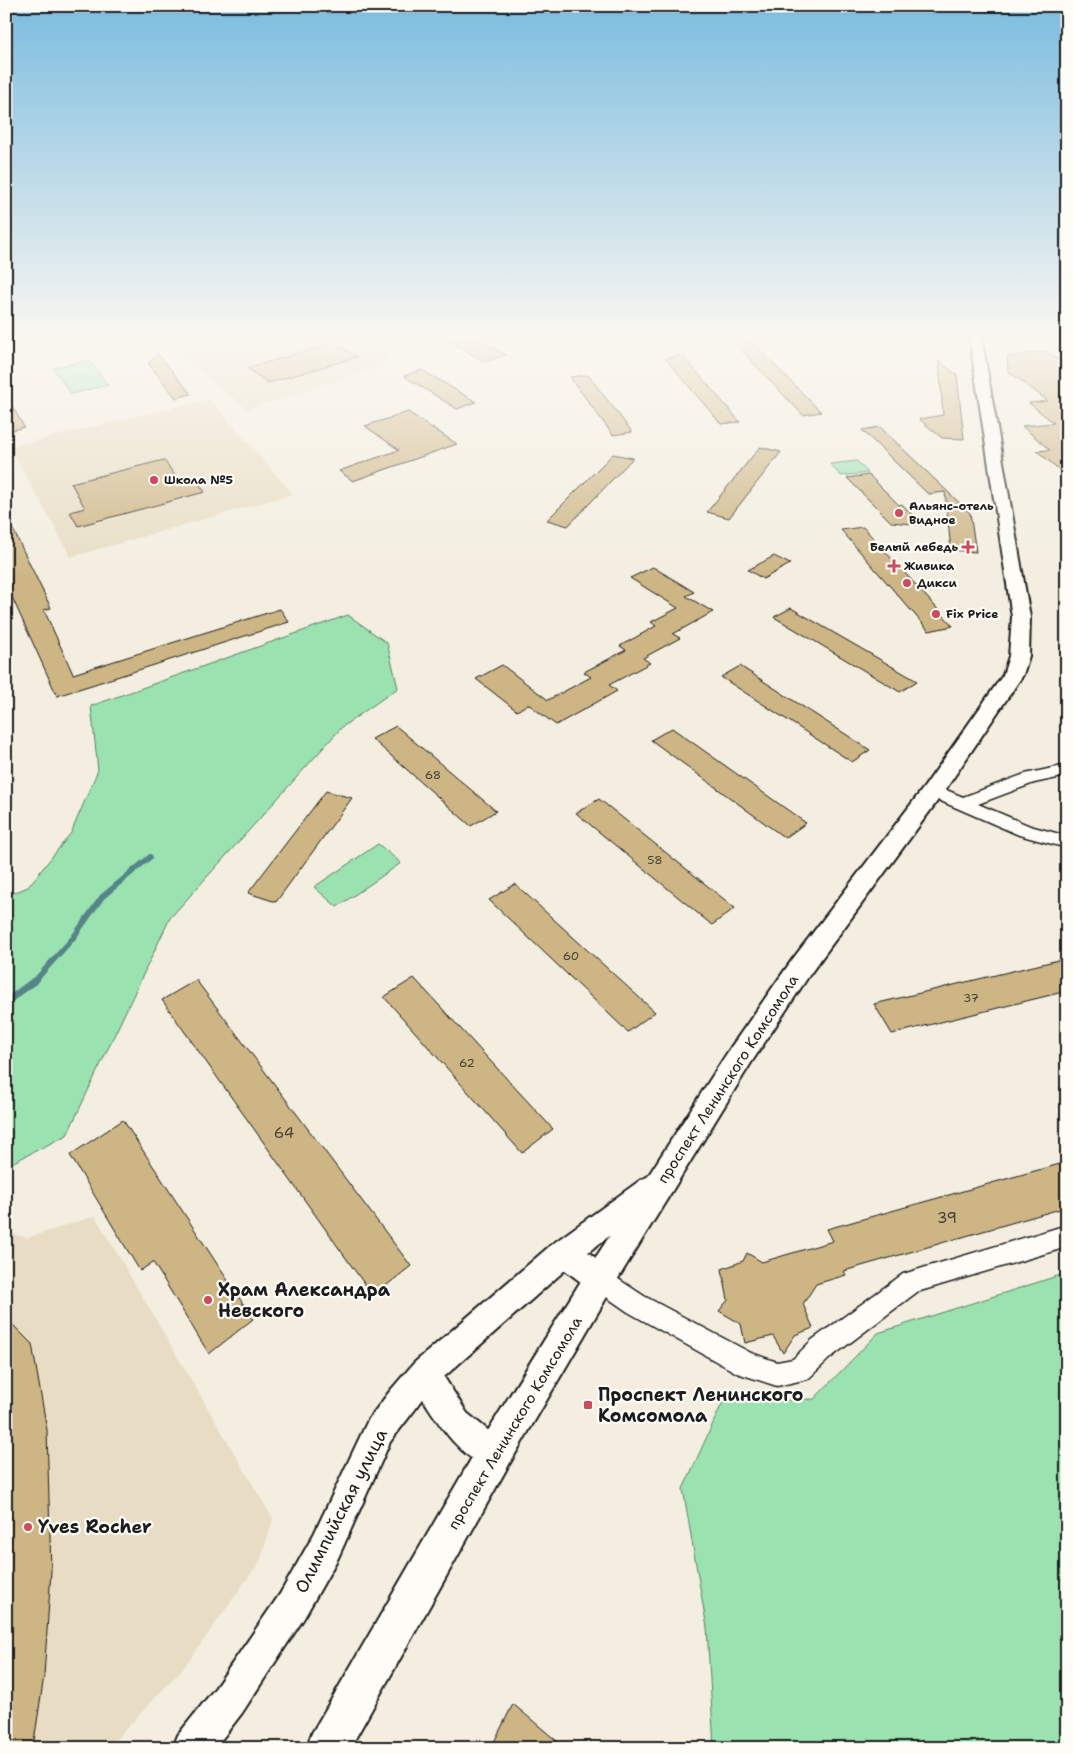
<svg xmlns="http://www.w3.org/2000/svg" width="1073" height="1754" viewBox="0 0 1073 1754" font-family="'Shantell Sans',sans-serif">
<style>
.built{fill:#e8ddc4}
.green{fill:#9ae2b0;stroke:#5b7f66}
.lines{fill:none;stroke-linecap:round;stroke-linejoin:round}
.stream-far1{stroke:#548489;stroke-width:5.5}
.stream{stroke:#548489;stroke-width:7}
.building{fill:#cdb584;stroke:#1c1c1c}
.minor-casing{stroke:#1c1c1c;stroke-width:3}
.tertiary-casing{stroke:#1c1c1c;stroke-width:4}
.secondary-casing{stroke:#1c1c1c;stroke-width:4}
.minor{fill:#fdfcf7;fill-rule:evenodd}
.tertiary{fill:#fdfcf7;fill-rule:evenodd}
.secondary{fill:#fdfcf7;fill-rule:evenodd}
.poi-dot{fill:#d1495b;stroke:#fdfcf7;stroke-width:2}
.labels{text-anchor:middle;stroke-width:4.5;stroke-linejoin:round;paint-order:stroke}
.far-poi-label{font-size:12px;font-weight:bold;fill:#1c1c1c;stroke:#fdfcf7;text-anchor:start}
.number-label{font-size:12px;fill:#484236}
.street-label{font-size:15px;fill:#1c1c1c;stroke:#fdfcf7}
.near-number-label{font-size:15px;fill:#484236}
.near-poi-label{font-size:18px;font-weight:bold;fill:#1c1c1c;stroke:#fdfcf7;text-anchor:start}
.near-street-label{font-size:18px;fill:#1c1c1c;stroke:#fdfcf7}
</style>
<rect width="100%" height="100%" fill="#f3eee0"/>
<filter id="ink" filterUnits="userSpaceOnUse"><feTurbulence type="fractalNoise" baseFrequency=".02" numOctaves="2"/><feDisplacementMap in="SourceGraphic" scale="10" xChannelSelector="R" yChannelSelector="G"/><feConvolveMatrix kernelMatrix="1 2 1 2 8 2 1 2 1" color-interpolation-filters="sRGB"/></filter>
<g filter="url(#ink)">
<g class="built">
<polygon points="241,335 364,335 390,351 384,366 247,409 175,349"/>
<polygon points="209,399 293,494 71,557 10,447"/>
<polygon points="95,1216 273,1519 260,1561 185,1666 108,1748 6,1748 6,1231 27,1238"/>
</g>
<g class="green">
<polygon points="89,360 108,385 71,394 53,368"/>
<polygon points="857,461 868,473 841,476 830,464"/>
<polygon points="348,615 387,643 398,688 342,727 170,918 67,1135 6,1166 6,896 28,887 71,833 98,770 91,706"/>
<polygon points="378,844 401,863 337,907 314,887"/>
<polygon points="1067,1273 1067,1748 714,1748 707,1628 683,1489 725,1397 763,1401 814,1399 878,1333"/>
</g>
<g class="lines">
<polyline class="stream-far1" points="33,983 73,938 102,897 150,857"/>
<polyline class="stream" points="6,1002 34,981"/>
</g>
<g class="building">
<polygon points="439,335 470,335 506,355 485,362"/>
<polygon points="747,337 821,412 803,415 737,346"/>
<polygon points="328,345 334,349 341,347 357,357 268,383 247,368"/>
<polygon points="1046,351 1067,365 1067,476 1037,451 1050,450 1022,426 1054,423 1029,403 1048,401 1008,371 1007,357"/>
<polygon points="158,354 191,394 176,398 148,363"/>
<polygon points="683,356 740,422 721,424 665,358"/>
<polygon points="939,361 957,375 964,439 942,438 919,419 943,415"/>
<polygon points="422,370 476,402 457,409 404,376"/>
<polygon points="588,375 632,432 613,435 570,377"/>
<polygon points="6,395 24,427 6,432"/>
<polygon points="408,412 457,444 353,481 339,471 399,450 365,426"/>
<polygon points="880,427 970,513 976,552 951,550 945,492 928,494 862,430"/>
<polygon points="760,447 781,452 729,518 707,512"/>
<polygon points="613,454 633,458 568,526 547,520"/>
<polygon points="164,460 181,484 196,480 205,492 78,526 70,512 85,508 71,483"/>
<polygon points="869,475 899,505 902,504 922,525 891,522 847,478"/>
<polygon points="6,515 51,608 44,610 73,674 280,609 289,622 57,696 6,584"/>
<polygon points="863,527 953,626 929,631 841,530"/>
<polygon points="774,556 790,564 763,579 748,570"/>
<polygon points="653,567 694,592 686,596 713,612 673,634 680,638 643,658 650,663 609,685 617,691 556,725 528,704 517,711 476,679 502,665 548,700 591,677 584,672 626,650 620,646 656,626 651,622 678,608 630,578"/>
<polygon points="791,608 917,681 900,692 774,617"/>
<polygon points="740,666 870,750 852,762 721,677"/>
<polygon points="396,726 496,811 471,826 372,739"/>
<polygon points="672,728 806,823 785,838 651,740"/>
<polygon points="326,791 352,798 276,902 248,893"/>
<polygon points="599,799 735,908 712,925 576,813"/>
<polygon points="515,884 655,1012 628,1032 489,900"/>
<polygon points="1067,958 1067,991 892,1034 874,1004"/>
<polygon points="414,978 553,1129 522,1153 384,997"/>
<polygon points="196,980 411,1266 373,1296 162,1000"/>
<polygon points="123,1120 253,1319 209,1354 153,1262 140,1271 70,1155"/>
<polygon points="1067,1162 1067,1207 844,1271 846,1275 816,1284 803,1304 813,1328 795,1335 783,1353 773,1336 745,1343 741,1324 719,1311 728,1300 722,1269 743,1261 747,1253 762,1262 833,1241 827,1229"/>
<polygon points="6,1318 32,1344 47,1430 51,1571 44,1676 33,1748 6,1748"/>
<polygon points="513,1704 565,1748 491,1748"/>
</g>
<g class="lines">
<defs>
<g id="minor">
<polygon points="1067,765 1067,776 1034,783 978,804 1030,826 1067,836 1067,848 1019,835 927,795 925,791 927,787 939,787 963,797 1025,774"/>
<polygon points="1067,1225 1067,1247 917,1292 830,1358 808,1379 777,1386 737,1373 628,1312 592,1287 588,1279 592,1271 600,1267 644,1296 751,1353 777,1362 793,1359 812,1340 903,1274"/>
</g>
<path id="tertiary" d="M 652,1175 L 662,1179 L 665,1188 L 662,1197 L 588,1252 L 610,1269 L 614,1279 L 610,1289 L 600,1293 L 590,1289 L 565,1270 L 444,1377 L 467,1413 L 505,1444 L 510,1455 L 505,1466 L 494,1471 C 460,1457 442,1429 423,1399 L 390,1442 L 338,1558 L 304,1618 L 242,1713 L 215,1748 L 173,1748 L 178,1735 L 216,1687 L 280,1594 L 314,1534 L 368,1420 L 390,1391 L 414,1363 L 551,1245 L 642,1179 Z"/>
<polygon id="secondary" points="969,335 981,335 1030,617 1029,656 1023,675 941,796 810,974 751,1063 611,1290 507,1468 350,1748 306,1748 312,1733 481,1442 589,1268 731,1047 792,960 925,786 1003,675 1009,656 1012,617"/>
</defs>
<use href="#minor" class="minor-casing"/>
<use href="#tertiary" class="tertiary-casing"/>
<use href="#secondary" class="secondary-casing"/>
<use href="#minor" class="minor"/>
<use href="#tertiary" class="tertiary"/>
<use href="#secondary" class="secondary"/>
</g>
</g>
<linearGradient id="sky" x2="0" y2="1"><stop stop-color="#7bbcdf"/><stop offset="0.58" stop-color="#faf7f1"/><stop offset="1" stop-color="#faf7f1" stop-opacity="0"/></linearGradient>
<rect width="1073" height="581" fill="url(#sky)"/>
<g class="poi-dot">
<circle cx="154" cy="480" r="5"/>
<circle cx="899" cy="513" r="5"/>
<path d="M965.5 539.5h5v5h5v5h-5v5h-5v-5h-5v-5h5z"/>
<path d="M891.5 558.5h5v5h5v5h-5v5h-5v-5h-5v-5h5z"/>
<circle cx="907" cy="583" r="5"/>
<circle cx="936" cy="614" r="5"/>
<circle cx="208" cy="1300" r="5"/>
<rect x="583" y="1400" width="10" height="10" rx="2.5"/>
<circle cx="28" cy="1527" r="5"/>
</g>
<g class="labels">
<g class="far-poi-label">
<text x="164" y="484">Школа №5</text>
<text x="909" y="510">Альянс-отель<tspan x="909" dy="14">Видное</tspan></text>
<text x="958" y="551" text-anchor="end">Белый лебедь</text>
<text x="904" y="570">Живика</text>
<text x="917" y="587">Дикси</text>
<text x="946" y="618">Fix Price</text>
</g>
<g class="number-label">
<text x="433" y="779">68</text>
<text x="655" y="864">58</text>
<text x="571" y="960">60</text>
<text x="971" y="1002">37</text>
<text x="467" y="1067">62</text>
</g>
<g class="street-label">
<text transform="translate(728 1079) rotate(-57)" y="5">проспект Ленинского Комсомола</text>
<text transform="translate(515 1423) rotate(-59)" y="5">проспект Ленинского Комсомола</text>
</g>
<g class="near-number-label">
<text x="284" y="1138">64</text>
<text x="947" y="1223">39</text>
</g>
<g class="near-poi-label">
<text x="218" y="1296">Храм Александра<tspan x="218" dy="21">Невского</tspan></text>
<text x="598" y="1401">Проспект Ленинского<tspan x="598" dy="21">Комсомола</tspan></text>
<text x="38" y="1533">Yves Rocher</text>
</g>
<g class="near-street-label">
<text transform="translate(341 1511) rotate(-63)" y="6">Олимпийская улица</text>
</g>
</g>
<rect width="1073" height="1754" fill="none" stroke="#fdfcf7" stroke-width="25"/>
<rect x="12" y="12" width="1048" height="1729" fill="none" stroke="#1c1c1c" stroke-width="2" filter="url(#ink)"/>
</svg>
